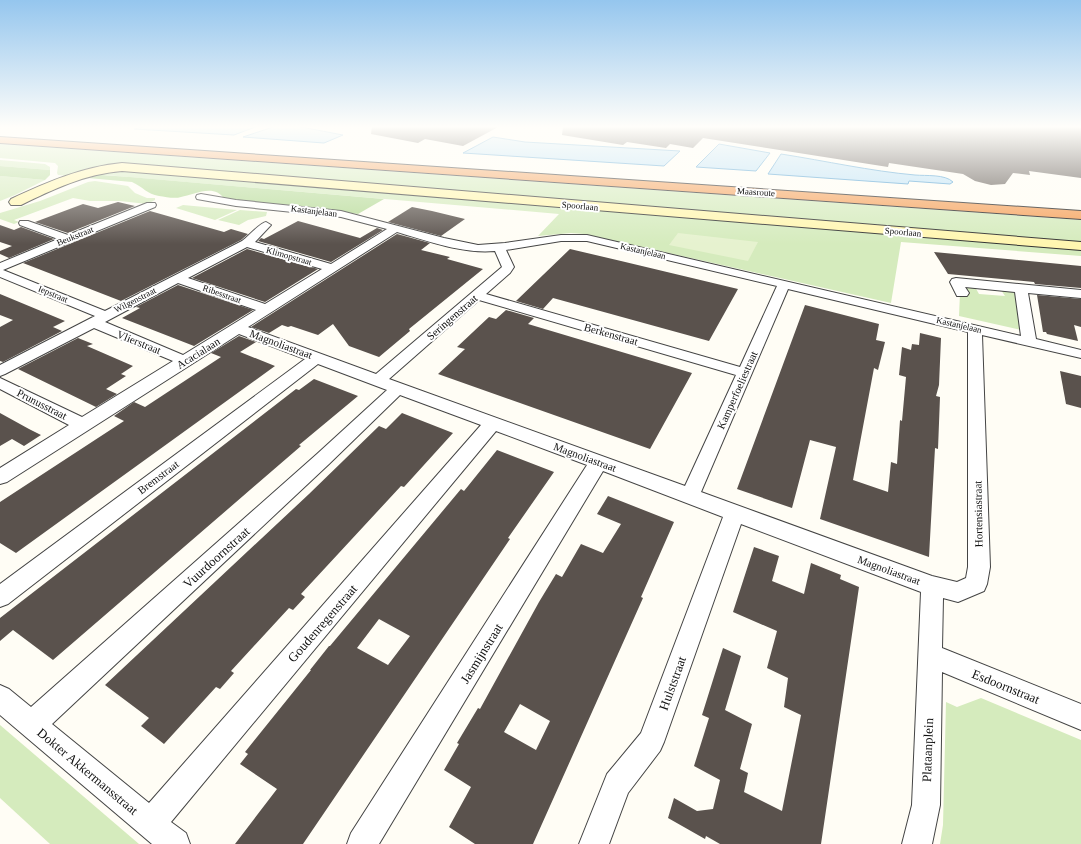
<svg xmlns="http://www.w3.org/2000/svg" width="1081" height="844" viewBox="0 0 1081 844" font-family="'Times New Roman',serif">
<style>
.green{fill:#d5ebbd}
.forest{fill:#b9dc9c}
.pitch{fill:#e6f2cf}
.water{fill:#b9e0f7;stroke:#3f96cf}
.building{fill:#5a524d;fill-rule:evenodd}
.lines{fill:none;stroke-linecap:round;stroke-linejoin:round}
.street-casing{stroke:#444;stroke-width:2}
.secondary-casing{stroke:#333;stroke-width:2}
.highway-casing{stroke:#222;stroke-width:2}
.street{fill:#fff;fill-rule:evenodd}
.secondary{fill:#fff6b0;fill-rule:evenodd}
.highway{fill:#f5a25d;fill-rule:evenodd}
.labels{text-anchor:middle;stroke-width:4;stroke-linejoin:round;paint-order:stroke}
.far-street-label{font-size:9px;fill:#111;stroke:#fff}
.street-label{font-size:11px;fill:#111;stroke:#fff}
.near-street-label{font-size:13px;fill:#111;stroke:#fff}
</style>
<rect width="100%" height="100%" fill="#fffdf5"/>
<g class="green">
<polygon points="0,144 1081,220 1081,243 110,165 86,169 68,176 58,175 57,173 58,166 55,163 0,158"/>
<polygon points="0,160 45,164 50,167 50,170 0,166"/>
<polygon points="115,170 1081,250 1081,256 901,242 891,303 584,234 571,233 538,236 559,214 106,175 85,178"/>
<polygon points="0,176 45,180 15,195 0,201"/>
<polygon points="95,181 128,186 135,193 147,198 155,198 155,200 147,204 120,201 90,201 73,198 14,220 19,222 14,224 0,219 0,213 40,201 88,182"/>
<polygon points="183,205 237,210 215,220 176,208"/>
<polygon points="240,210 267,212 266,216 248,220 239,225 218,220"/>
<polygon points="968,287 975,287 979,294 1005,296 1001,290 1011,291 1017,294 1021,330 959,316 960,293"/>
<polygon points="981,698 1081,740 1081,844 940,844 943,825 946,702 957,707"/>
<polygon points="0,725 139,844 50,844 0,798"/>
</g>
<g class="forest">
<polygon points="0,166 50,170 50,175 45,180 0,176"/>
<path d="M 101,175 L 130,177 L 384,199 L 358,214 L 321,208 L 224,199 C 215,183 193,195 181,197 C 175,199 166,197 159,196 C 147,194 143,187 132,182 L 88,178 Z"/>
</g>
<polygon class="pitch" points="678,233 758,242 748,261 669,245"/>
<g class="water">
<polygon points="146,126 258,126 234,135 134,129"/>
<polygon points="276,126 296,126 343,135 324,143 243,137"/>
<polygon points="493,137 525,142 680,151 664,166 463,153"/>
<polygon points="719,144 770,153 756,171 696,167"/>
<path d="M 781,154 C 826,161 870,171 915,175 C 926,176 945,174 953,182 L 950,184 L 909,181 L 908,184 L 768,174 Z"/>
</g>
<g class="building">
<polygon points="372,126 500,126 463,146 425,139 418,143 371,134"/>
<polygon points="563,126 1081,126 1081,178 1029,171 1030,175 1013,173 1005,184 991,185 975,181 963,174 889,163 888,167 703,138 693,148 670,144 666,148 627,142 623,145 562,135"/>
<polygon points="118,202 135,206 68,233 35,222 83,204 98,208"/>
<polygon points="412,207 432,211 465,219 441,236 388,222"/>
<polygon points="150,211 224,232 231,229 248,234 241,240 121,301 23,263"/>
<polygon points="298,221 360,238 377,228 383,230 331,262 258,241 261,238 264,239"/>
<polygon points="0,225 14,230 21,227 54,239 9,258 0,254 0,251 12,246 0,242"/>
<polygon points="397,234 430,243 421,250 450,257 447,259 483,269 409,329 410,331 379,357 349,346 333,324 318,335 291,326 288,327 282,325 269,333 251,327"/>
<polygon points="247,249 318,269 265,302 192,278"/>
<polygon points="570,249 621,261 738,289 709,341 553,298 543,309 516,301"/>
<polygon points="934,252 1081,266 1081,288 1035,284 1034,282 948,274"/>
<polygon points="178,285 253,310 194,346 122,318 140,308 136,307"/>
<polygon points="0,294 65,321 53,327 62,331 3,362 0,361 0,327 13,320 0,315"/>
<polygon points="1037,295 1081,299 1081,327 1074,325 1078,341 1047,334 1046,332 1043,332"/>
<polygon points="805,305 879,324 876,340 885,342 878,370 874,368 853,480 888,492 891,462 897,464 900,420 902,421 906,377 899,375 902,347 911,350 912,344 919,345 920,333 941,338 939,385 936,396 940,397 938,449 935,448 929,557 820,519 836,447 810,440 792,508 737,489"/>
<polygon points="506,310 534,318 528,324 692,373 650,449 438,374 465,349 457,347 489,317 496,319"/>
<polygon points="239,336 256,342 240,352 275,366 16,553 0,543 0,502 124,421 114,416 134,402 145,407 221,357 211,353"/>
<polygon points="78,338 93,344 87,346 133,366 121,374 126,376 106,389 117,394 96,407 18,369"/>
<polygon points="1060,371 1081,376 1081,408 1066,404"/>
<polygon points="314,379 358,396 299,445 301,446 53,660 13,630 0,641 0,618 296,389 299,390"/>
<polygon points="0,413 29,429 41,435 24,446 12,439 0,446"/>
<polygon points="402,413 453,433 404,487 401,486 301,594 305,597 293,610 289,608 231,671 234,673 220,689 216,687 164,744 141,726 149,718 105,685 309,494 379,426 386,429"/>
<path d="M 497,450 L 554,472 L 508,538 L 510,539 L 303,844 L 235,844 L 277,789 L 240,764 L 248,754 L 245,752 L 311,670 L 310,670 L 329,646 L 330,646 L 461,489 L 464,491 ZM 379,619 L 410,636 L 388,665 L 357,648 Z"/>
<path d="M 608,496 L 674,522 L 641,597 L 643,598 L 533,844 L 475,844 L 449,827 L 471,787 L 444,770 L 459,744 L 457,743 L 478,708 L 480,709 L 539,602 L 556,574 L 562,577 L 581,544 L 603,553 L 621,524 L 597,514 ZM 520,704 L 550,721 L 536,750 L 504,732 Z"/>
<polygon points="754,547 779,556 772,581 804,594 811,563 841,575 840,579 859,587 821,844 720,844 706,836 705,839 668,818 674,798 697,811 713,809 720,780 694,766 709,718 702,715 723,648 741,656 725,710 752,724 740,769 748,773 744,792 782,811 801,715 784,707 788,678 767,668 777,631 733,612"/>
</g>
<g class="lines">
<defs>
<path id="street" d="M 201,194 L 236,200 L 341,211 L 444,238 L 478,245 L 505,243 L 561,235 L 587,235 L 1021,336 L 1015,292 L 965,287 L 969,293 L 967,296 L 957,296 L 950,282 L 952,279 L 956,278 L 1081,290 L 1081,298 L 1028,293 L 1036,339 L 1081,350 L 1081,358 L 982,335 L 990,567 L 987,584 L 984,591 L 958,602 L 943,598 L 942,648 L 1081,704 L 1081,730 L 942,672 L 940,805 L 932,844 L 902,844 L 912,805 L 921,592 L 741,524 L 664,742 L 660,751 L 628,793 L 609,844 L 579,844 L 607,774 L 641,733 L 723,517 L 603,471 L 379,844 L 347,844 L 351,833 L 587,465 L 496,431 L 171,822 L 186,833 L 190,844 L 152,844 L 0,715 L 0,685 L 9,689 L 31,707 L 317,454 L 387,390 L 318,364 L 8,604 L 0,607 L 0,584 L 305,359 L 239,334 L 7,482 L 0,484 L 0,468 L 69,425 L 0,389 L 0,378 L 82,417 L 173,361 L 94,328 L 5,374 L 0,376 L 0,365 L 95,316 L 0,277 L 0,263 L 58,239 L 20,225 L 19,223 L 20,221 L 28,221 L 68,235 L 147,203 L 155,203 L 156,205 L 155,207 L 3,270 L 105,311 L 242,241 C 249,236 260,223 266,222 L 271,225 L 255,242 L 331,264 L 387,229 L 341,217 L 236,206 L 197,199 L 196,197 L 197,195 ZM 397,232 C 428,241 462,254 495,251 L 502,267 L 376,374 L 248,327 ZM 561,241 L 587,241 L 777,286 L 740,367 L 486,294 L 510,273 L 514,267 L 506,250 ZM 247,247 L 322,269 L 265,304 L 188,278 ZM 178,283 L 256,310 L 183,355 L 105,322 ZM 788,289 L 968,332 L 968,567 L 966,578 L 957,582 L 932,576 L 701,492 ZM 479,300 L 736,375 L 685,486 L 389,379 ZM 400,395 L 481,425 L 149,803 L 52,724 L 329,464 Z"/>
<path id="secondary" d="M 122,163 L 1081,242 L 1081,250 L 122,171 C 85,174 54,189 21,205 L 11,205 L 9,202 L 11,199 C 47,182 82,167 122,163 Z"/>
<polygon id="highway" points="0,137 1081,211 1081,219 0,143"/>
</defs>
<use href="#street" class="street-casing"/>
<use href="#secondary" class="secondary-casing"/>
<use href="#highway" class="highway-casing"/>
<use href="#street" class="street"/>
<use href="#secondary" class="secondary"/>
<use href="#highway" class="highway"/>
</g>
<linearGradient id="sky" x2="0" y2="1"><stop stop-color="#95c6ee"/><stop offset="0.52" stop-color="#fffefa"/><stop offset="1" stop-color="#fffefa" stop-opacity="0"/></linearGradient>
<rect width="1081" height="244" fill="url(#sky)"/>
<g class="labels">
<g class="far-street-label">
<text transform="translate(756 192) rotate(4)" y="3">Maasroute</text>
<text transform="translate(580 206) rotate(5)" y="3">Spoorlaan</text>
<text transform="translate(314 211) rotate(7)" y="3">Kastanjelaan</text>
<text transform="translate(903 232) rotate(5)" y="3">Spoorlaan</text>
<text transform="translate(75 236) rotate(-22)" y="3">Beukstraat</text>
<text transform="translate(643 251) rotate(13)" y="3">Kastanjelaan</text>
<text transform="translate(289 256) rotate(16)" y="3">Klimopstraat</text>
<text transform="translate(53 294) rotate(22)" y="3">Iepstraat</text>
<text transform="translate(222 294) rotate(19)" y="3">Ribesstraat</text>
<text transform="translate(135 300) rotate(-27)" y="3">Wilgenstraat</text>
<text transform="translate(959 325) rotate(13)" y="3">Kastanjelaan</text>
</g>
<g class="street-label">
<text transform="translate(452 317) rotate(-41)" y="4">Seringenstraat</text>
<text transform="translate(611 334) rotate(16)" y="4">Berkenstraat</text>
<text transform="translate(139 342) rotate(22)" y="4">Vlierstraat</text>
<text transform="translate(281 344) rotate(20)" y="4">Magnoliastraat</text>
<text transform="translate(198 353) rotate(-32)" y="4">Acacialaan</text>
<text transform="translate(737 390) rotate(-66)" y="4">Kamperfoeliestraat</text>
<text transform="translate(42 404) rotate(27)" y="4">Prunusstraat</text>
<text transform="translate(585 457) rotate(20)" y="4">Magnoliastraat</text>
<text transform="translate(158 477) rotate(-37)" y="4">Bremstraat</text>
<text transform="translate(978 514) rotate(-91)" y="4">Hortensiastraat</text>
<text transform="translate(889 570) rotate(20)" y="4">Magnoliastraat</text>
</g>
<g class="near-street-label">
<text transform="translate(216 557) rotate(-42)" y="5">Vuurdoornstraat</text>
<text transform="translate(322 623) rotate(-49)" y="5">Goudenregenstraat</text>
<text transform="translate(481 653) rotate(-58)" y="5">Jasmijnstraat</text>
<text transform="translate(672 683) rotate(-70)" y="5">Hulststraat</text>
<text transform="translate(1006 686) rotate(22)" y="5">Esdoornstraat</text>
<text transform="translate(927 750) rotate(-88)" y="5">Plataanplein</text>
<text transform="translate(88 771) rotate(40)" y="5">Dokter Akkermansstraat</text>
</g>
</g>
</svg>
